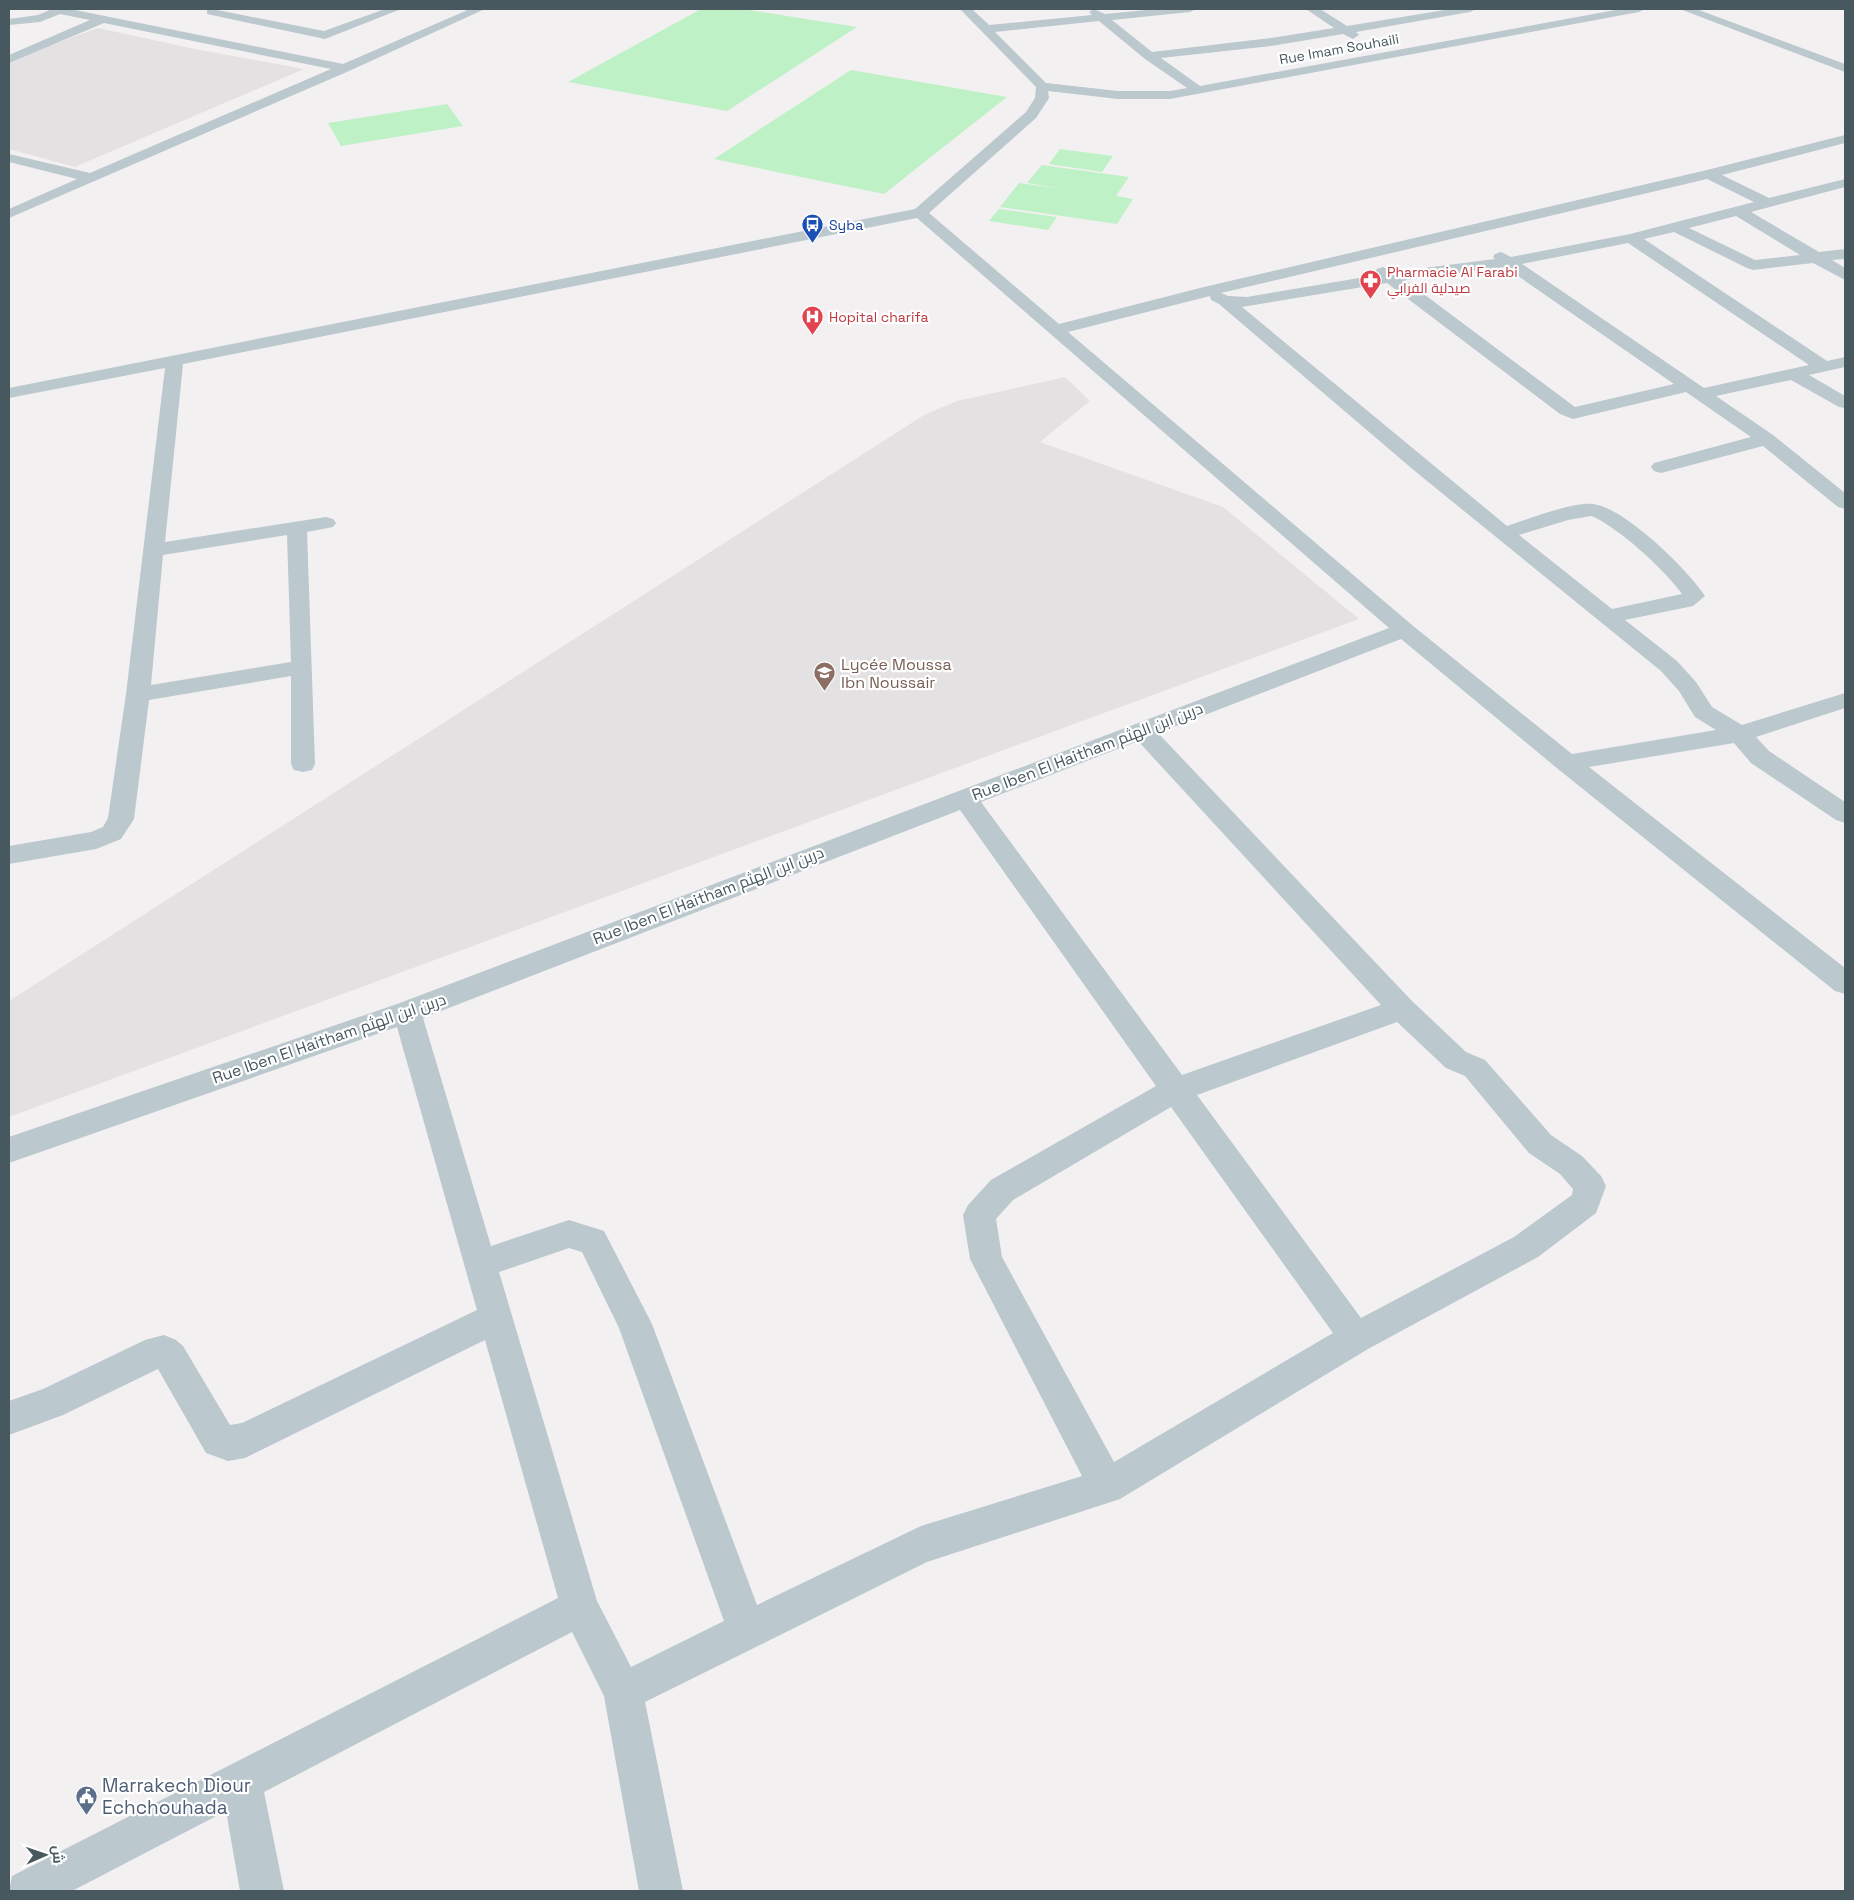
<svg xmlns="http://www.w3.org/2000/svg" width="1854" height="1900" viewBox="0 0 1854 1900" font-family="'Space Grotesk',Cairo,sans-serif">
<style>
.education{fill:#e4e1e3}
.green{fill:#bef1c6}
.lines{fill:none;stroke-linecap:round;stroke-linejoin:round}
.minor{fill:#bbc8cd;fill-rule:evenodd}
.labels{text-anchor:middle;stroke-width:4.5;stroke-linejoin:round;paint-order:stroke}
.far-street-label{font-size:14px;fill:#47585e;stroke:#fff}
.far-transit-label{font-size:14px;fill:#164399;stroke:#fff;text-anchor:start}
.far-health-label{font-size:14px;fill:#be3a42;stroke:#fff;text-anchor:start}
.education-label{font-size:16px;fill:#785e54;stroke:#fff;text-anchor:start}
.street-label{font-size:16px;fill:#47585e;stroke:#fff}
.near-service-label{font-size:19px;fill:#4e5e75;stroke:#fff;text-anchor:start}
</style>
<rect width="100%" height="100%" fill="#f3f0f1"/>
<g class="education">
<polygon points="98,28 195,49 304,69 75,167 9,149 9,60"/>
<polygon points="1065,377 1090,401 1040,442 1223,507 1359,619 9,1117 9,1001 924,415 957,401"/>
</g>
<g class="green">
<polygon points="701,9 743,9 857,27 727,111 568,82"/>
<polygon points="851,70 1007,97 884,194 714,159"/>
<polygon points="447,104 463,126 341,146 328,123"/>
<polygon points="1060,149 1113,156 1102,172 1049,164"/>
<polygon points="1042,165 1129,177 1116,196 1133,199 1117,224 1000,207 1019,183 1064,189 1027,183"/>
<polygon points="999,209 1057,217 1048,230 989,221"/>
</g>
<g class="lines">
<g class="minor">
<polygon points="52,9 70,9 343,64 470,9 485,9 349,71 9,218 9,209 77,179 9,162 9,154 90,173 331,69 104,23 9,63 9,55 90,20 60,14 40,22 9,25 9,19 38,15"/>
<polygon points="212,9 324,31 385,9 401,9 325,39 207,14 207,10"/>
<path d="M 960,9 L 972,9 L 989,25 L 1092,15 L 1089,12 L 1094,9 L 1105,14 L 1157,9 L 1196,9 L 1190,12 L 1112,20 L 1152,52 L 1271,38 L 1334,28 L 1306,9 L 1320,9 L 1347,26 L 1451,9 L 1476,9 L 1470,12 L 1356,32 L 1359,35 L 1353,39 L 1343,34 L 1271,46 L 1161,58 L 1200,86 L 1621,9 L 1645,9 L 1639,12 L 1170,99 L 1118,99 L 1048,91 L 1049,98 L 1036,118 L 929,213 L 1059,324 L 1204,287 L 1707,170 L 1845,135 L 1845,143 L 1722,175 L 1769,198 L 1845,179 L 1845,187 L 1751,212 L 1819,252 L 1845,249 L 1845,259 L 1832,260 L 1845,268 L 1845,280 L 1813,263 L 1753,270 L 1747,268 L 1674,232 L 1644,239 L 1827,361 L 1845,357 L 1845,367 L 1809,375 L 1845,396 L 1845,408 L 1839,407 L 1791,380 L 1716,396 L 1773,435 L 1845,493 L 1845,509 L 1838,507 L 1763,446 L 1661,473 L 1654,471 L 1651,467 L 1654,463 L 1751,437 L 1686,392 L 1573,419 L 1560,414 L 1387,283 L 1242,307 L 1507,526 C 1529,519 1571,502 1593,504 C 1624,507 1688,570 1705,596 L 1693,606 L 1625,620 L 1677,661 L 1696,682 L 1712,707 L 1742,725 L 1845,693 L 1845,708 L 1756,737 L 1769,751 L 1845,802 L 1845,823 L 1836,820 L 1751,763 L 1734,743 L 1589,767 L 1845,968 L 1845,994 L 1835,991 L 1558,769 L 1401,639 L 1158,733 L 1412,1001 L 1466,1052 L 1485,1060 L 1551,1135 L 1582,1156 L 1601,1176 L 1606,1186 L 1596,1213 L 1538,1257 L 1368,1349 L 1120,1499 L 927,1562 L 645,1702 L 683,1891 L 639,1891 L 604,1696 L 572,1632 L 264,1792 L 284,1891 L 240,1891 L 226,1811 L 72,1891 L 9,1891 L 12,1876 L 558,1598 L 485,1340 L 245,1458 L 228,1461 L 206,1453 L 158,1369 L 63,1415 L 9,1435 L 9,1401 L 43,1389 L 145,1340 L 164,1335 L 176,1340 L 183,1346 L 230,1425 L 242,1423 L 477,1310 L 397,1027 L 9,1163 L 9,1137 L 397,1004 L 1389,628 L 917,218 L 183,364 L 165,542 L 326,517 L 333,519 L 336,523 L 333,527 L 307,532 L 315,764 L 312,770 L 303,772 L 294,770 L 291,764 L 291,676 L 149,700 L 134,819 L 121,839 L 96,849 L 9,864 L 9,846 L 91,832 L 103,827 L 108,818 L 126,694 L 165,368 L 9,398 L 9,388 L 915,209 L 1026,112 L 1035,98 L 1036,87 ZM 1099,21 L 1145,59 L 1187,88 L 1170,91 L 1118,91 L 1046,83 L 995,32 ZM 1707,179 L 1754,202 L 1630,234 L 1511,257 L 1501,252 L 1495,254 L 1493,257 L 1495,259 L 1393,272 L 1383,267 L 1377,269 L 1375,272 L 1377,275 L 1247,297 L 1228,296 L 1221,293 ZM 1736,216 L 1800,255 L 1755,260 L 1689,228 ZM 1628,243 L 1809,365 L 1704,388 L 1522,264 ZM 1505,267 L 1674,384 L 1575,407 L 1405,280 ZM 1210,296 L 1211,300 L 1219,304 L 1416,472 L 1661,671 L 1679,691 L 1695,717 L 1716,730 L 1572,754 L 1412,625 L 1068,332 ZM 1591,516 C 1616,525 1667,572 1682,594 L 1612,609 L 1519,535 L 1568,520 ZM 287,535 L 291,662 L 151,685 L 163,555 ZM 1138,741 L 1381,1005 L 1182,1075 L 981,802 ZM 960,810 L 1156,1086 L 991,1180 L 968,1205 L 963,1215 L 970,1259 L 1082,1476 L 921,1526 L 757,1605 L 652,1324 L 604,1231 L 569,1220 L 491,1246 L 423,1018 ZM 1397,1022 L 1446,1068 L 1465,1076 L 1529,1153 L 1560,1174 L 1573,1189 L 1572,1195 L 1514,1237 L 1361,1318 L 1197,1095 ZM 1171,1107 L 1333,1333 L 1114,1462 L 1002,1257 L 996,1219 L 1013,1200 ZM 569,1248 L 582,1252 L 619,1328 L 724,1621 L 631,1667 L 597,1601 L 499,1272 Z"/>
<polygon points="1680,9 1696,9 1845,64 1845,72"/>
</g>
</g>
<defs>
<symbol id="bus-pin" viewBox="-11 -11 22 30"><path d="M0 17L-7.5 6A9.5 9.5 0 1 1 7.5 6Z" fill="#1a4fb4" stroke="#fff"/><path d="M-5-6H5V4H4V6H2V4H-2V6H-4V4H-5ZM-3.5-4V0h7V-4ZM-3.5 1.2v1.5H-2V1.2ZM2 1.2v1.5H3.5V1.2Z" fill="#fff"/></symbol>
<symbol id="pharmacy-pin" viewBox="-11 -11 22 30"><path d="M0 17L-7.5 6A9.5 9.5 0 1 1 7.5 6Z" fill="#e0444e" stroke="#fff"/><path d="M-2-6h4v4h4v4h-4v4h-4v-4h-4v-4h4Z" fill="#fff"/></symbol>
<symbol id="hospital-pin" viewBox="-11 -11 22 30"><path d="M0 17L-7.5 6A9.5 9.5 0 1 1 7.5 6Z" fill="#e0444e" stroke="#fff"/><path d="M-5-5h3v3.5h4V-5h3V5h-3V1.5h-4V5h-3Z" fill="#fff"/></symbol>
<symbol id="school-pin" viewBox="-11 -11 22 30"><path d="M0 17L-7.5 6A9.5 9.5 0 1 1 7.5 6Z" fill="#8d6e63" stroke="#fff"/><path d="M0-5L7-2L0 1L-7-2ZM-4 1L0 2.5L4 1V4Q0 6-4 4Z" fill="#fff"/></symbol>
<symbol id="civic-pin" viewBox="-11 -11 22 30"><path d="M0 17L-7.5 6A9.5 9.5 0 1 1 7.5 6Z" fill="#5c6f8a" stroke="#fff"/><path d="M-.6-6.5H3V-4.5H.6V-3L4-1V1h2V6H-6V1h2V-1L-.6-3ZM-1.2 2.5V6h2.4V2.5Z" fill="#fff"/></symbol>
</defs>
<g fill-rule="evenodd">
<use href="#bus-pin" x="800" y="212" width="25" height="34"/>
<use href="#pharmacy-pin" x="1358" y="268" width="25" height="34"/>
<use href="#hospital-pin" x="800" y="304" width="25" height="34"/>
<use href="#school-pin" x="812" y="660" width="25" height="34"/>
<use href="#civic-pin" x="74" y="1784" width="25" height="34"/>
</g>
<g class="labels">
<g class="far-street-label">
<text transform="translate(1339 49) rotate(-10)" y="5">Rue Imam Souhaili</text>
</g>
<g class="far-transit-label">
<text x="829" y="230">Syba</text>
</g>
<g class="far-health-label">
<text x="1387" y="277">Pharmacie Al Farabi<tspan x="1387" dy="16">صيدلية الفرابي</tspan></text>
<text x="829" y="322">Hopital charifa</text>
</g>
<g class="education-label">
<text x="841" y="670">Lycée Moussa<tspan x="841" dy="18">Ibn Noussair</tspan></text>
</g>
<g class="street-label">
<text transform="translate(1087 751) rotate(-21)" y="6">Rue Iben El Haitham دربن ابن الهثم</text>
<text transform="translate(708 895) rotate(-21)" y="6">Rue Iben El Haitham دربن ابن الهثم</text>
<text transform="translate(329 1038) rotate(-19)" y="6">Rue Iben El Haitham دربن ابن الهثم</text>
</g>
<g class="near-service-label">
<text x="102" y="1792">Marrakech Diour<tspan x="102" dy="22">Echchouhada</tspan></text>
</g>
</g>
<rect width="1854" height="1900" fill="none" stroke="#47585e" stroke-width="20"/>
<g transform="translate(45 1855) rotate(88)" stroke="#ffffff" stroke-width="4" paint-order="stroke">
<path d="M0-4L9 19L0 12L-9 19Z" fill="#47585e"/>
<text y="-8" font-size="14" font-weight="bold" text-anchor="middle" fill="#47585e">ش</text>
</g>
</svg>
